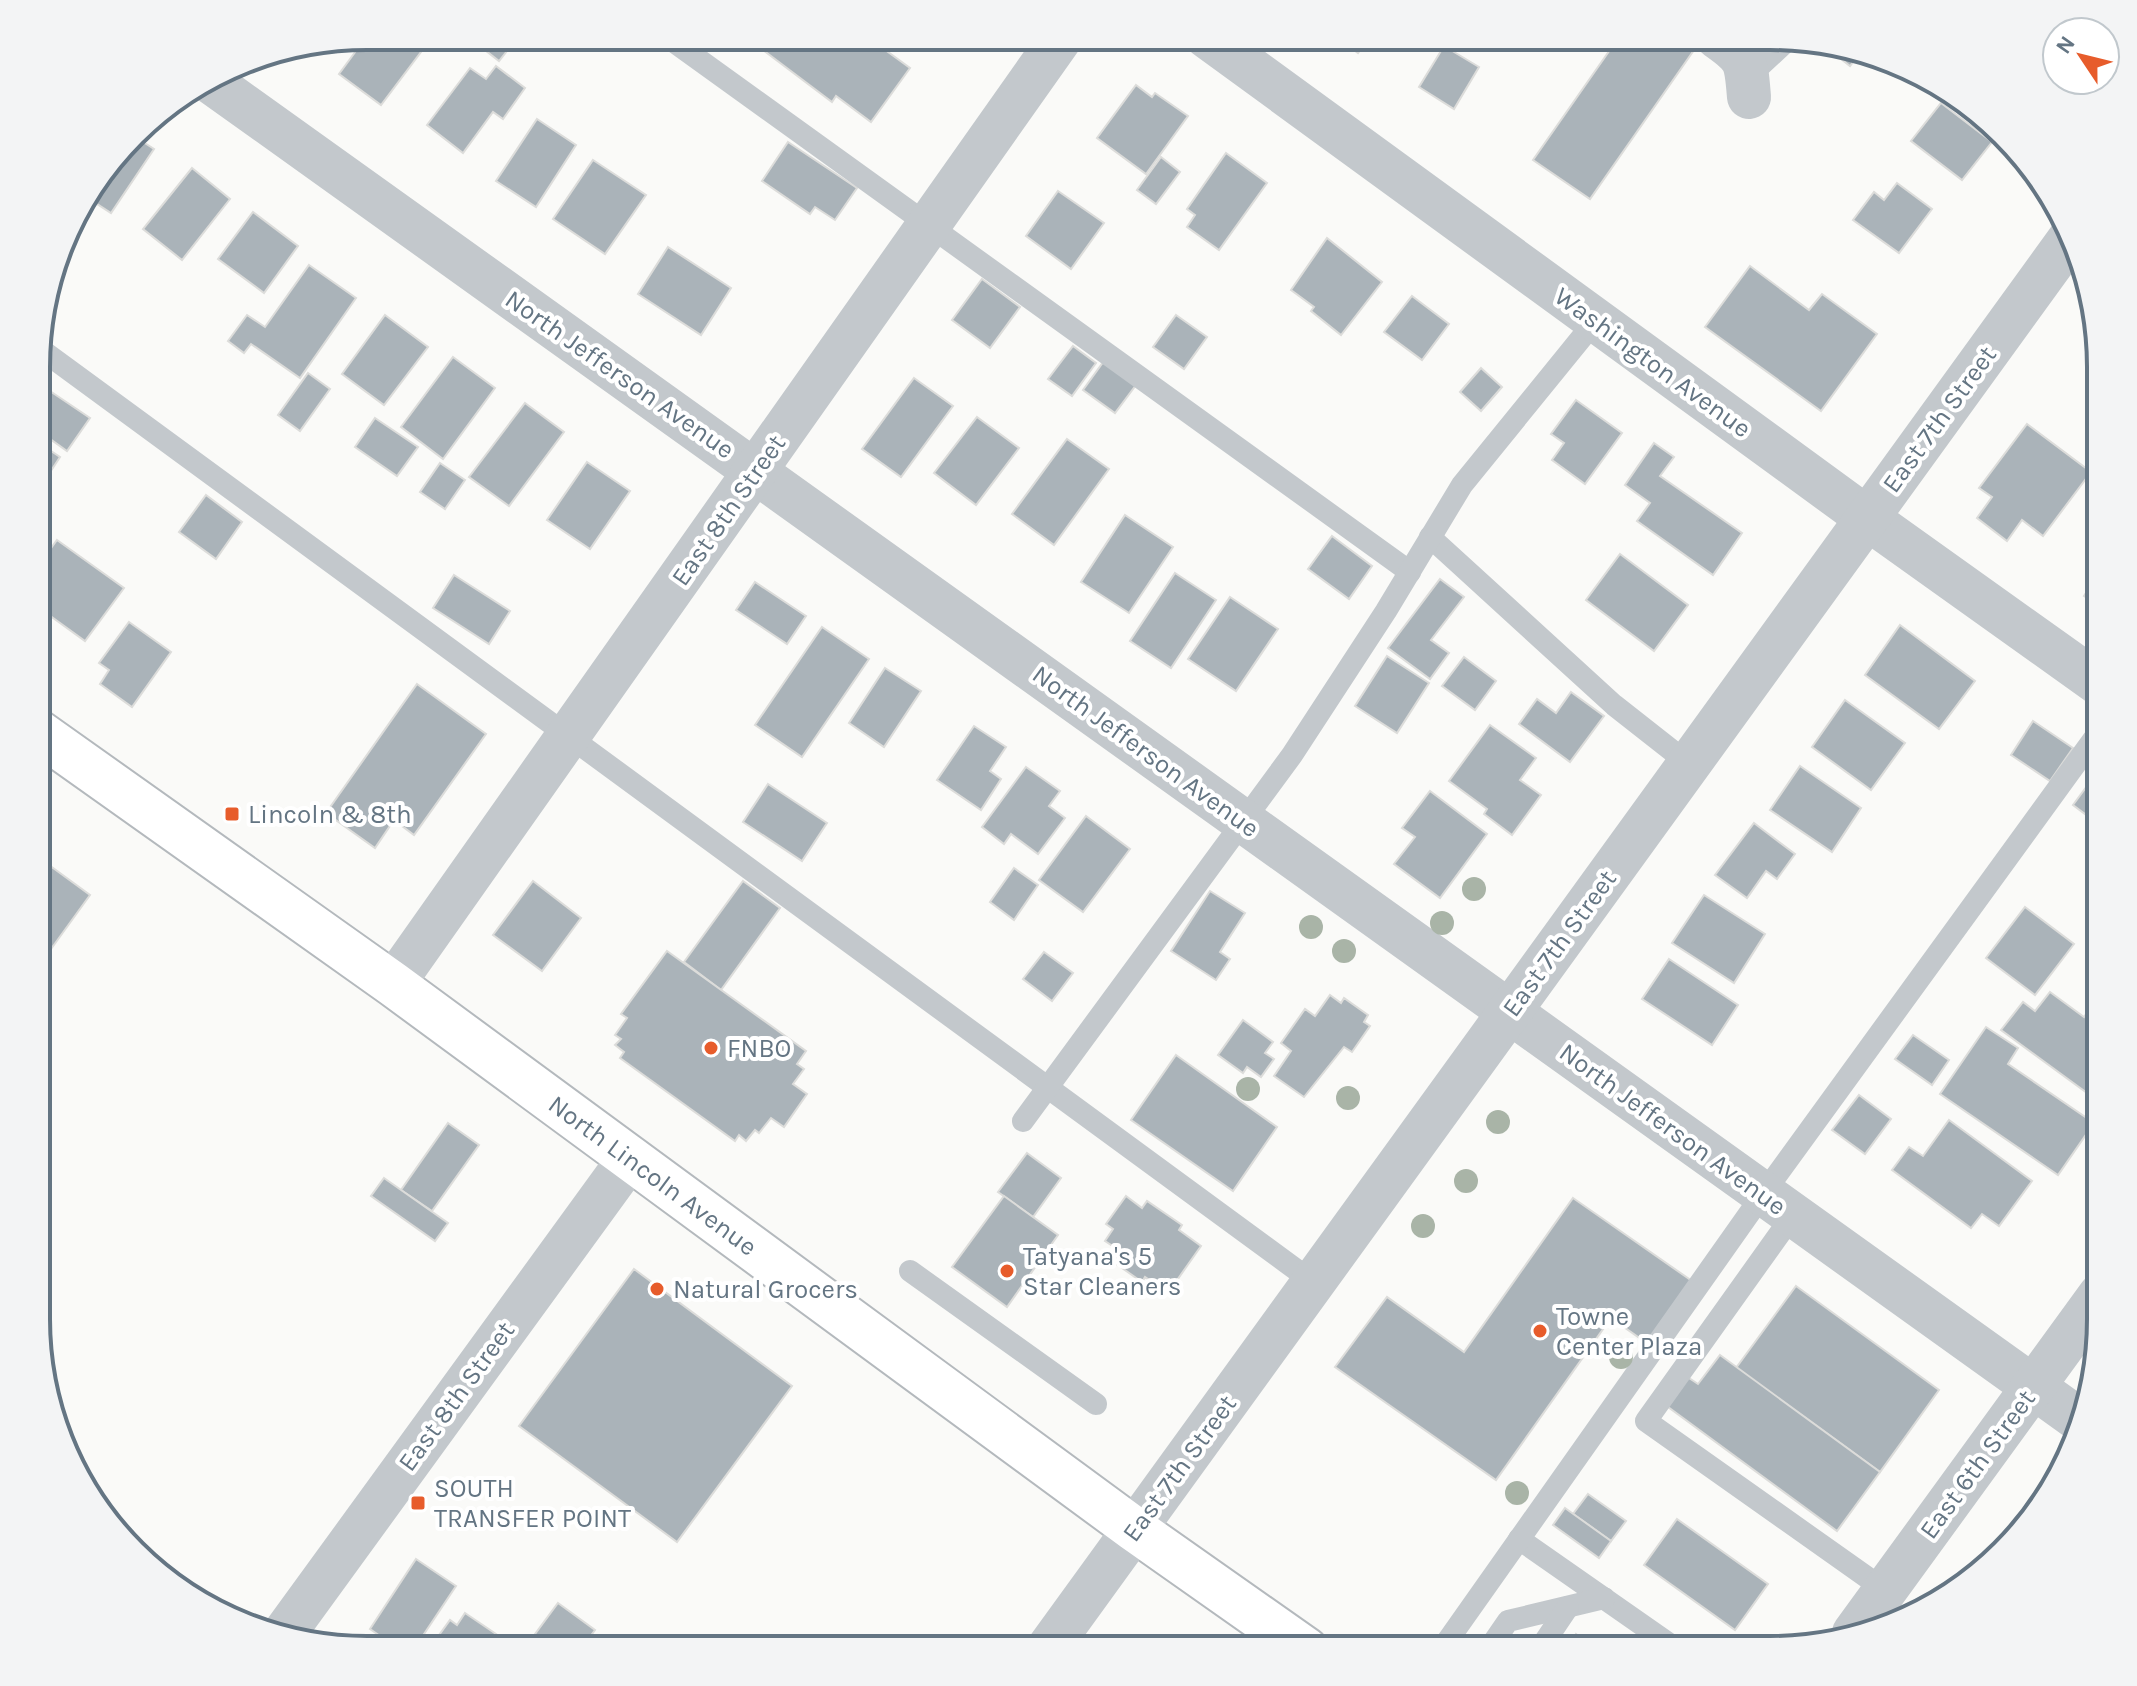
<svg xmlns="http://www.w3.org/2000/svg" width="2137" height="1686" viewBox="0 0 2137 1686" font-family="Karla,sans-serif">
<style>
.building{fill:#aab3b9;stroke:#dcdcda;stroke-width:2}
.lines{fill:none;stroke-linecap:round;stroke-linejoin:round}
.trunk-casing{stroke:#b4b9bd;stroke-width:48}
.service{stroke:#c3c8cc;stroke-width:22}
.minor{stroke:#c3c8cc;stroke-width:44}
.trunk{stroke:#fff;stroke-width:44}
.tree{fill:#a9b4a7}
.poi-dot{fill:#e75c2b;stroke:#fff;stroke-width:3}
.labels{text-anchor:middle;stroke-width:8;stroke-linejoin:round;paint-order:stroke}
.street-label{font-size:26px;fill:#647583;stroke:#fff}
.poi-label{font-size:26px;fill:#647583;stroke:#fff;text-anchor:start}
.rim{fill:none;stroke:#647583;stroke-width:4}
</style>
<rect width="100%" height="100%" fill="#fafaf8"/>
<g class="building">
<polygon points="367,36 433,36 381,105 339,74"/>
<polygon points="467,36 519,36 499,61"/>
<polygon points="773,36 831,36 838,41 841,36 866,36 910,68 871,122 836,96 832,102 763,50"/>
<polygon points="1336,36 1371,36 1358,53"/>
<polygon points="1619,37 1675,37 1694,50 1590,199 1533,160"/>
<polygon points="1444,46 1479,67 1454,109 1419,87"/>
<polygon points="1829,46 1860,53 1850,66 1827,48"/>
<polygon points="496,66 525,88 503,119 493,112 463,153 427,125 470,68 486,79"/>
<polygon points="1136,85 1152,97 1155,93 1188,116 1146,174 1097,138"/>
<polygon points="1941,103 1992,142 1962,180 1911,141"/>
<polygon points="537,119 576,145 536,207 496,181"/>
<polygon points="134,136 154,149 111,213 85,196"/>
<polygon points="788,142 857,188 835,220 815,207 810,214 762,181"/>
<polygon points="1226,153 1267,183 1219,250 1187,227 1195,215 1187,209"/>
<polygon points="1161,157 1180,172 1156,204 1137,190"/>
<polygon points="593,160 646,195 605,254 553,219"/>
<polygon points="192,168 230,199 182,260 143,229"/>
<polygon points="1897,183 1932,209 1899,253 1853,220 1874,192 1884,200"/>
<polygon points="1058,191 1104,223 1071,269 1026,236"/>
<polygon points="253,212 298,246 264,293 218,259"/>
<polygon points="1327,238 1382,282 1341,335 1311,311 1314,307 1291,290"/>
<polygon points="668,247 731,288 701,335 638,294"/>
<polygon points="309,265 356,298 300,378 251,344 244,353 228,341 247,315 265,327"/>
<polygon points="1750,266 1809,310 1822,294 1877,334 1821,411 1705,327"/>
<polygon points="982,279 1020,307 990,348 952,320"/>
<polygon points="1412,296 1449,324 1422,360 1384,332"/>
<polygon points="385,315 428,347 384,405 342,374"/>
<polygon points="1176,315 1207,337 1184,369 1153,347"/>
<polygon points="1073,346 1096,363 1072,396 1048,379"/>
<polygon points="453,357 495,388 443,459 401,427"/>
<polygon points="1104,361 1136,385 1115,413 1083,390"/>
<polygon points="1481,368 1502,387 1481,411 1460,392"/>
<polygon points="308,373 330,389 300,431 278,415"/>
<polygon points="914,378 953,406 901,477 862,449"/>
<polygon points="41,385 90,418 67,451 39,431"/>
<polygon points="1576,400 1622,433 1585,484 1552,460 1564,443 1551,434"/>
<polygon points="525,403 564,432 509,506 469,477"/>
<polygon points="977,417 1019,448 976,505 934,473"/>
<polygon points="375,418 418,447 397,476 355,447"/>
<polygon points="2027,424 2091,472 2043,536 2022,520 2007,541 1977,518 1992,497 1979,488"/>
<polygon points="1067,439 1109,469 1054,545 1012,514"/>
<polygon points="39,443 60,457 39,489"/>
<polygon points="1654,443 1674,457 1660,476 1742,533 1713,575 1637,521 1650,503 1625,485"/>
<polygon points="587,462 630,491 590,549 547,520"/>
<polygon points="440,463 465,480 445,509 420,492"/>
<polygon points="206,495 242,522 216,559 179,532"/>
<polygon points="1125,515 1173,547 1129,613 1081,582"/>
<polygon points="1332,536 1372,566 1349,599 1308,569"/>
<polygon points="57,540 124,588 85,641 38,607 38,566"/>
<polygon points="1620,554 1688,605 1654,651 1586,600"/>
<polygon points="2101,570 2101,607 2084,596"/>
<polygon points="1175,573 1216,600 1171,668 1130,641"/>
<polygon points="454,575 510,611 489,644 433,608"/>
<polygon points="1440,579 1464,597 1431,640 1449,653 1430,679 1388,648"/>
<polygon points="755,582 806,616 787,644 736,610"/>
<polygon points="1230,597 1278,629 1236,691 1188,659"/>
<polygon points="129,622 171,652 132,707 100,684 109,670 99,663"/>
<polygon points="1900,625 1975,681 1939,729 1865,675"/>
<polygon points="822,627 869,659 802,757 755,725"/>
<polygon points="1387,656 1429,683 1397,733 1355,706"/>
<polygon points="1464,657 1496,681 1475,710 1442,686"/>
<polygon points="885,668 921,691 884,747 849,723"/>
<polygon points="417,684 486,734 414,835 394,820 375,848 326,813"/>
<polygon points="1571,692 1604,716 1570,762 1519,724 1537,699 1556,713"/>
<polygon points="1845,700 1905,743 1871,790 1812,747"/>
<polygon points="2033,721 2073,748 2050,781 2011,755"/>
<polygon points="1490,725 1536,758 1520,780 1541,795 1512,835 1484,814 1487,809 1449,781"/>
<polygon points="974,726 1006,747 990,771 1001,779 981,810 937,780"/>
<polygon points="1800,766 1861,808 1832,852 1770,810"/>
<polygon points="1026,767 1060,791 1049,806 1065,818 1038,854 1011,834 1004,844 982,827"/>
<polygon points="2101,767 2101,818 2097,823 2073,805"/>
<polygon points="768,784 827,823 802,861 743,822"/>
<polygon points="1430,791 1487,834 1440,898 1394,864 1415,837 1402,828"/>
<polygon points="1086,816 1130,849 1083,912 1039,880"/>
<polygon points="1754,823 1795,854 1777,879 1766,871 1747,898 1715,875"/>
<polygon points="38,857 90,895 38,967"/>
<polygon points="1014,868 1038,885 1014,920 990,902"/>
<polygon points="533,881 581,918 542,971 493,935"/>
<polygon points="743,881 780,908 721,990 684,962"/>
<polygon points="1210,891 1245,913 1220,952 1230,959 1216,980 1171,951"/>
<polygon points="1704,895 1765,934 1734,983 1672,943"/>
<polygon points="2025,907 2074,944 2035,995 1986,958"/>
<polygon points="667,951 806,1051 797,1064 804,1069 793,1084 807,1094 784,1127 771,1118 759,1133 755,1130 746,1141 739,1135 735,1141 620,1058 624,1052 615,1045 621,1039 615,1035 627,1018 621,1014"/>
<polygon points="1044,952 1073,973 1052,1001 1023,979"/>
<polygon points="1669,959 1738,1005 1712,1045 1642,999"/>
<polygon points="2050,992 2084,1017 2101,993 2100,1097 2098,1101 2001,1030 2023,1002 2035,1011"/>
<polygon points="1330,995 1341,1003 1344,998 1368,1015 1364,1022 1370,1026 1352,1052 1344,1047 1304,1097 1274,1076 1291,1051 1281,1043 1305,1009 1315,1016"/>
<polygon points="1243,1020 1273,1042 1265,1053 1274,1059 1261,1077 1247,1067 1243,1073 1218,1055"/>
<polygon points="1986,1027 2018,1048 2008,1064 2094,1123 2058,1175 1940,1094"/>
<polygon points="1913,1035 1949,1060 1932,1085 1895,1059"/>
<polygon points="1176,1055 1277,1127 1233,1191 1131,1120"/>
<polygon points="1859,1095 1891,1119 1865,1154 1832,1130"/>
<polygon points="1949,1120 2032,1181 1999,1226 1982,1214 1971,1228 1892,1170 1909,1147 1923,1156"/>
<polygon points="448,1123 479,1145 432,1211 401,1190"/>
<polygon points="1027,1153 1061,1178 1033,1217 998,1192"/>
<polygon points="384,1178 448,1223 435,1241 371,1196"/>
<polygon points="1004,1196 1058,1235 1007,1307 952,1267"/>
<polygon points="1126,1196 1142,1208 1147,1201 1182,1225 1179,1230 1201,1246 1168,1293 1145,1277 1142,1282 1112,1261 1120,1251 1105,1241 1113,1229 1106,1224"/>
<polygon points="1573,1198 1692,1281 1648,1344 1611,1318 1496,1480 1335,1367 1387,1297 1464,1352"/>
<polygon points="634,1269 792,1386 677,1542 519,1426"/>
<polygon points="1796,1286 1939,1390 1880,1472 1736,1368"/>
<polygon points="1720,1355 1880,1472 1837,1531 1664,1404 1686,1376 1698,1384"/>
<polygon points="2048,1479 2053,1483 2019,1538 1992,1557"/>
<polygon points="1588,1494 1626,1521 1611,1541 1573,1514"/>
<polygon points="1565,1508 1611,1541 1599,1558 1553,1525"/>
<polygon points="1677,1519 1768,1584 1735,1630 1644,1565"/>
<polygon points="416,1559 456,1586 414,1649 399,1649 370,1629"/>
<polygon points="558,1603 595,1630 581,1649 524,1649"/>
<polygon points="465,1613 496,1634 486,1648 489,1649 429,1649 450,1620 457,1625"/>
<polygon points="1576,1634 1598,1650 1565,1650"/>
</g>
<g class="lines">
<defs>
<g id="trunk">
<path id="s1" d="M 38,732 L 393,984 L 1134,1529 L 1306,1650"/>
</g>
</defs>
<use href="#trunk" class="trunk-casing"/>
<g class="service">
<polyline points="666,36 1410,572"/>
<polyline points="1747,78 1791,37"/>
<polyline points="39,348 1313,1282"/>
<polyline points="1430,537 1614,705 1689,764"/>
<polyline points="1023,1121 1292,755 1386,611 1462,485 1596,320"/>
<polyline points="1793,1215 1646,1421 1885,1590"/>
<polyline points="910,1271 1096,1404"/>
<polyline points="1519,1539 1678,1650"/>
<polyline points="1441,1650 1763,1194 2101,729"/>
<polyline points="1488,1650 1508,1621 1604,1598"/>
<polyline points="1539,1650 1568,1607"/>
</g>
<g class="minor">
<polyline points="1206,36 1867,518 2101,685"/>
<path d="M 1717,37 C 1747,58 1746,61 1749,97"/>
<polyline points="211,82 2081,1421"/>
<polyline points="393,984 1062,36"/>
<polyline points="1854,1633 2100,1295"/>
<polyline points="283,1635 630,1158"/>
<polyline points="1047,1650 2071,237"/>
</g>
<use href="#trunk" class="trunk"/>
</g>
<g class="tree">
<circle cx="1474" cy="889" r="12"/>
<circle cx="1442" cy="923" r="12"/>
<circle cx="1311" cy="927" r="12"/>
<circle cx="1344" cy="951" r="12"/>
<circle cx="1248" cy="1089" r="12"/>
<circle cx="1348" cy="1098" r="12"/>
<circle cx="1498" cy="1122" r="12"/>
<circle cx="1466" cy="1181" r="12"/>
<circle cx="1423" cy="1226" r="12"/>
<circle cx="1621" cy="1357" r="12"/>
<circle cx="1517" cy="1493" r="12"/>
</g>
<g class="poi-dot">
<rect x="224" y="806" width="16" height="16" rx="4"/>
<circle cx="711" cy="1048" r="8"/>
<circle cx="1007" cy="1271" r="8"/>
<circle cx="657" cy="1289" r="8"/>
<circle cx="1540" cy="1331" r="8"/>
<rect x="410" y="1495" width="16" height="16" rx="4"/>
</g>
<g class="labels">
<g class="street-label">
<text transform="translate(1653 362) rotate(36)" y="9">Washington Avenue</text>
<text transform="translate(620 374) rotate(35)" y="9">North Jefferson Avenue</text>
<text transform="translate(1939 419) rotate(-54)" y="9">East 7th Street</text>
<text transform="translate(728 510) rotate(-55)" y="9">East 8th Street</text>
<text transform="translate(1146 751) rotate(36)" y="9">North Jefferson Avenue</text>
<text transform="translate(1559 943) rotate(-54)" y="9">East 7th Street</text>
<text transform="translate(1673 1129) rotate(36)" y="9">North Jefferson Avenue</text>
<text dy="9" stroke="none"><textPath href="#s1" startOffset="758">North Lincoln Avenue</textPath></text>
<text transform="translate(456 1396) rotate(-54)" y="9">East 8th Street</text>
<text transform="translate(1977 1464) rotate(-54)" y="9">East 6th Street</text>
<text transform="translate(1179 1468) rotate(-54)" y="9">East 7th Street</text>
</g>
<g class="poi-label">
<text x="248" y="823">Lincoln &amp; 8th</text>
<text x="727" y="1057">FNBO</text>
<text x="1023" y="1265">Tatyana's 5<tspan x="1023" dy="30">Star Cleaners</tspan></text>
<text x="673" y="1298">Natural Grocers</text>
<text x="1556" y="1325">Towne<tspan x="1556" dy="30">Center Plaza</tspan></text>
<text x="434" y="1497">SOUTH<tspan x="434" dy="30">TRANSFER POINT</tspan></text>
</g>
</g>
<path d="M0 0H2137V1686H0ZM367 50H1770A317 317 0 0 1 2087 367V1319A317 317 0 0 1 1770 1636H367A317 317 0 0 1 50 1319V367A317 317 0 0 1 367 50Z" fill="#f3f4f5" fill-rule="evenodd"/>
<path class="rim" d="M367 50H1770A317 317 0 0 1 2087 367V1319A317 317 0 0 1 1770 1636H367A317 317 0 0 1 50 1319V367A317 317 0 0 1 367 50Z"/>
<g transform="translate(2081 56) rotate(305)"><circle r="38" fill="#ffffff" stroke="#c1c8cd" stroke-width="2"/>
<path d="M0-6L14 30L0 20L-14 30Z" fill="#e75c2b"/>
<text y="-12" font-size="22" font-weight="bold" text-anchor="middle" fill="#647583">N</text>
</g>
</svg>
